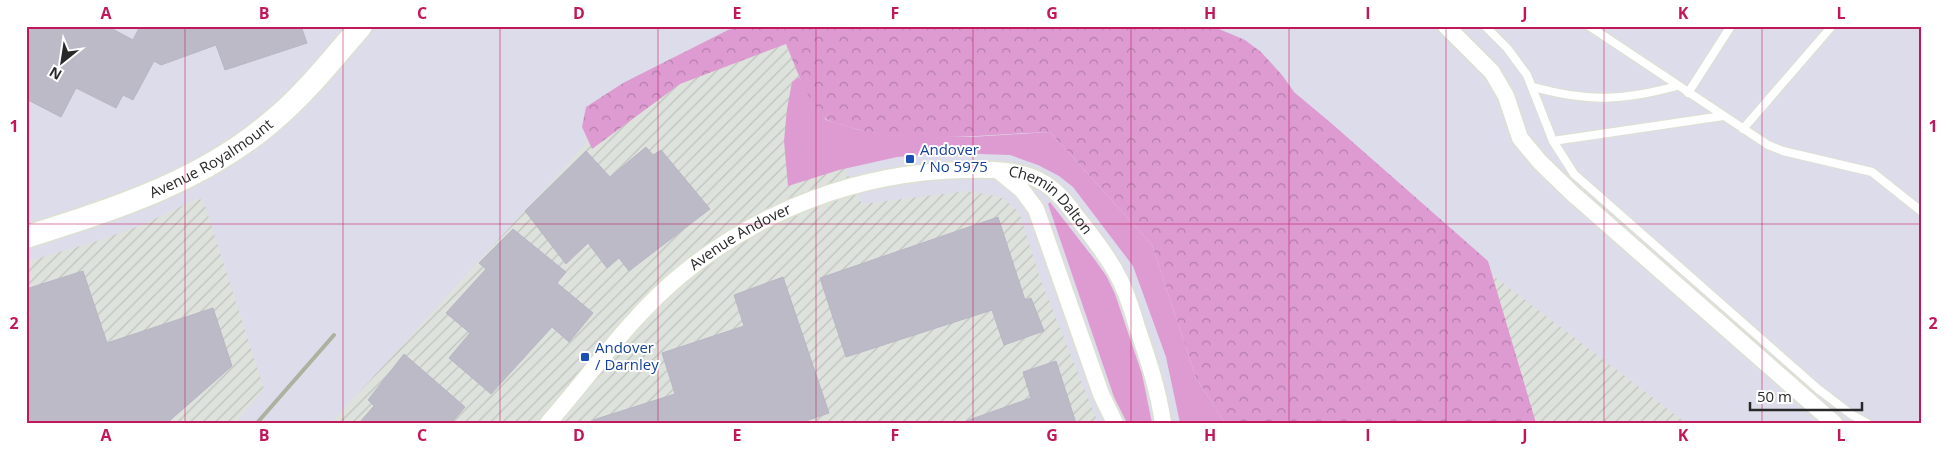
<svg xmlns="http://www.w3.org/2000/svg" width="1947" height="449" viewBox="0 0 1947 449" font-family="'Open Sans',sans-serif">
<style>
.industrial{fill:url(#industrial-furrows)}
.grass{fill:#de9bd2}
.forest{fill:url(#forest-crowns)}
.building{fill:#bcbac6;stroke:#b8b6c5}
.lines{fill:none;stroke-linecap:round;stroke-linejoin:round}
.lane-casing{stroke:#dce1d1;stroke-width:10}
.street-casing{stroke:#dce1d1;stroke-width:19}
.secondary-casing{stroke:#dce1d1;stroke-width:25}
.lane{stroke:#fff;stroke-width:8}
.street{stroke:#fff;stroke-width:16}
.secondary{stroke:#fff;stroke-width:22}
.rail{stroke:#abb29f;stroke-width:4}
.grid{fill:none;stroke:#c2185b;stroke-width:1;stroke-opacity:0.55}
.transit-dot{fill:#1a4fb4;stroke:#fff;stroke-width:2}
.labels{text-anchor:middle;stroke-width:4;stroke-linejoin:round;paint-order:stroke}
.transit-label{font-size:15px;fill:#164399;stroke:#fff;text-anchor:start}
.street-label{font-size:15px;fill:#292929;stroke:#fff}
.neatline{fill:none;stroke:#c2185b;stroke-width:2}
.grid-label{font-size:16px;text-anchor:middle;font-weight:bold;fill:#c2185b}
</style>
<defs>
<pattern id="industrial-furrows" width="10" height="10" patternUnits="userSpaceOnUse" patternTransform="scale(1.25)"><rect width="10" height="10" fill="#dde3dc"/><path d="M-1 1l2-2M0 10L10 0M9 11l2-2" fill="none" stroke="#bec3bd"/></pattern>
<pattern id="forest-crowns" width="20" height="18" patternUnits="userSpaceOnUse" patternTransform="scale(1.25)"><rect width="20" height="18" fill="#de9bd2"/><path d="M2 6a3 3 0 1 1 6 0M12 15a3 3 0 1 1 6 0" fill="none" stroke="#b47eaa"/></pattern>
</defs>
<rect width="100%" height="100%" fill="#dddcea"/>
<g class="industrial">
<polygon points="774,26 777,26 862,204 967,191 1001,197 1019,212 1041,281 1098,423 331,423 647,77"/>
<polygon points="199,198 204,203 264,389 235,423 26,423 26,262 97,241 142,225"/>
<polygon points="1478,264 1686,423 1513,423"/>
</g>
<g class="grass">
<polygon points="799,77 826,120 859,130 891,135 971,137 1050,132 1152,245 1196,378 1225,423 1180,423 1166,357 1133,266 1073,187 1059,176 1038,165 1010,155 950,153 897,157 839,170 788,186 784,141 787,109 792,82"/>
<polygon points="1050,202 1095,260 1107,277 1115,294 1142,374 1152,423 1127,423 1114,397 1048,204"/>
</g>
<path class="forest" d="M 742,26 L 1212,26 L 1245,40 L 1261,52 L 1282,75 L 1294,92 L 1331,123 L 1488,261 L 1536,423 L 1225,423 L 1196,378 L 1152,245 L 1050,132 C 983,134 906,146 842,125 C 837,123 829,122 825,118 C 805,97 797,70 786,44 L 680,84 L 592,149 L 582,127 L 586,107 L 623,83 L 728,30 Z"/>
<g class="building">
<polygon points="26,26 107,26 133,40 140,26 301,26 307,43 225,70 216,45 161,65 154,61 133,100 123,95 116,108 76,88 61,117 26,99"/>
<polygon points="646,147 653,155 661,150 710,209 629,271 619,258 607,268 588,243 566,264 525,211 586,151 610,177"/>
<polygon points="998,217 1025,300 1031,298 1044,331 1004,345 992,310 846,357 820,278"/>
<polygon points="513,229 566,272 557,283 593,313 569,342 552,327 491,394 449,358 470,333 446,313 486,269 479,263"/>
<polygon points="83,271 107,343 213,308 232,366 167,423 26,423 26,289"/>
<polygon points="783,277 829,413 800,423 593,423 593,420 675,394 662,353 744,326 734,295"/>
<polygon points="404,354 465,407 451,423 359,423 374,406 368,400"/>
<polygon points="1056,361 1076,423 966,423 966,421 1031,398 1023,372"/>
</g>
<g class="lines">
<defs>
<g id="lane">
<polyline points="1485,26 1507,48 1527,75 1553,141 1574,174 1818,389 1852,415 1867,423"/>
<polyline points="1589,26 1768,145 1783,151 1872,172 1921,211"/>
<path d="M 1533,87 C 1589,102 1621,101 1677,86"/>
<polyline points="1688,93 1731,26"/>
<polyline points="1743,129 1832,26"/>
<polyline points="1553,141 1723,116"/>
</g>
<g id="street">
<polyline points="1446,26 1492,72 1506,96 1520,138 1540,162 1572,193 1834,423"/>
<polyline points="1000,172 1022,190 1036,209 1101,394 1115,423"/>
<path id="s1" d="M 548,423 C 592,373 630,317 681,275 C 761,209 861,172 964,170 C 991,169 1021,169 1044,183 C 1060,193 1069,207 1080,221 C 1094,239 1109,258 1119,278 C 1127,293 1132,310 1137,327 C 1148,359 1158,389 1163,423"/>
</g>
<g id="secondary">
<path id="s2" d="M 26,237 C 113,209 199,183 270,123 C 304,95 332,60 361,26"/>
</g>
</defs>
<use href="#lane" class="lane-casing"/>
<use href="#street" class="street-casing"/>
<use href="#secondary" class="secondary-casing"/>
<use href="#lane" class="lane"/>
<use href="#street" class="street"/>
<use href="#secondary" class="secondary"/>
<polyline class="rail" points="257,423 334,335"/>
</g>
<path class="grid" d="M 185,26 L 185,423M 343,26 L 343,423M 500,26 L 500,423M 658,26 L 658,423M 816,26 L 816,423M 973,26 L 973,423M 1131,26 L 1131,423M 1289,26 L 1289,423M 1446,26 L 1446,423M 1604,26 L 1604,423M 1762,26 L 1762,423M 26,224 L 1921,224"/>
<g class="transit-dot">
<rect x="905" y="154" width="10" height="10" rx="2.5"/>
<rect x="580" y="352" width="10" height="10" rx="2.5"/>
</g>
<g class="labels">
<g class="transit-label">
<text x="920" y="155">Andover<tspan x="920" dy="17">/ No 5975</tspan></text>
<text x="595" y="353">Andover<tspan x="595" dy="17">/ Darnley</tspan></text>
</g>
<g class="street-label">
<text dy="5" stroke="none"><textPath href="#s2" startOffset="202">Avenue Royalmount</textPath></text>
<text dy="5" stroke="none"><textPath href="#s1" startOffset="604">Chemin Dalton</textPath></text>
<text dy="5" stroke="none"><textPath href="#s1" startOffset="270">Avenue Andover</textPath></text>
</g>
</g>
<rect width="1947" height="449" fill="none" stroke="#ffffff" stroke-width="55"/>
<g transform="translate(62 62) rotate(210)" stroke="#ffffff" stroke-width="4" paint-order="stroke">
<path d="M0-4L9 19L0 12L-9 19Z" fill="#292929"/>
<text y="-8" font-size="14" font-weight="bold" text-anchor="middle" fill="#292929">N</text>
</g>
<path d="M1750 402v8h112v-8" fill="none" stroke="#292929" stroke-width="2.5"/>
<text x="1757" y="402" font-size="15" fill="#292929" stroke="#ffffff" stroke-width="4" paint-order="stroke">50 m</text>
<rect x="28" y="28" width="1892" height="394" class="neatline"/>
<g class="grid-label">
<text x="106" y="19">A</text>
<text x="264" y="19">B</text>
<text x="422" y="19">C</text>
<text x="579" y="19">D</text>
<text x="737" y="19">E</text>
<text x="895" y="19">F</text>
<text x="1052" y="19">G</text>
<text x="1210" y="19">H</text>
<text x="1368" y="19">I</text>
<text x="1525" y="19">J</text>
<text x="1683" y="19">K</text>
<text x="1841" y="19">L</text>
<text x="14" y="132">1</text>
<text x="1933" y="132">1</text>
<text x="14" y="329">2</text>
<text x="1933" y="329">2</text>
<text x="106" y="441">A</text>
<text x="264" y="441">B</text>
<text x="422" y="441">C</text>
<text x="579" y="441">D</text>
<text x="737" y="441">E</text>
<text x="895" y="441">F</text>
<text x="1052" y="441">G</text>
<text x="1210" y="441">H</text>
<text x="1368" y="441">I</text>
<text x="1525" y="441">J</text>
<text x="1683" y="441">K</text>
<text x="1841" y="441">L</text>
</g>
</svg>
